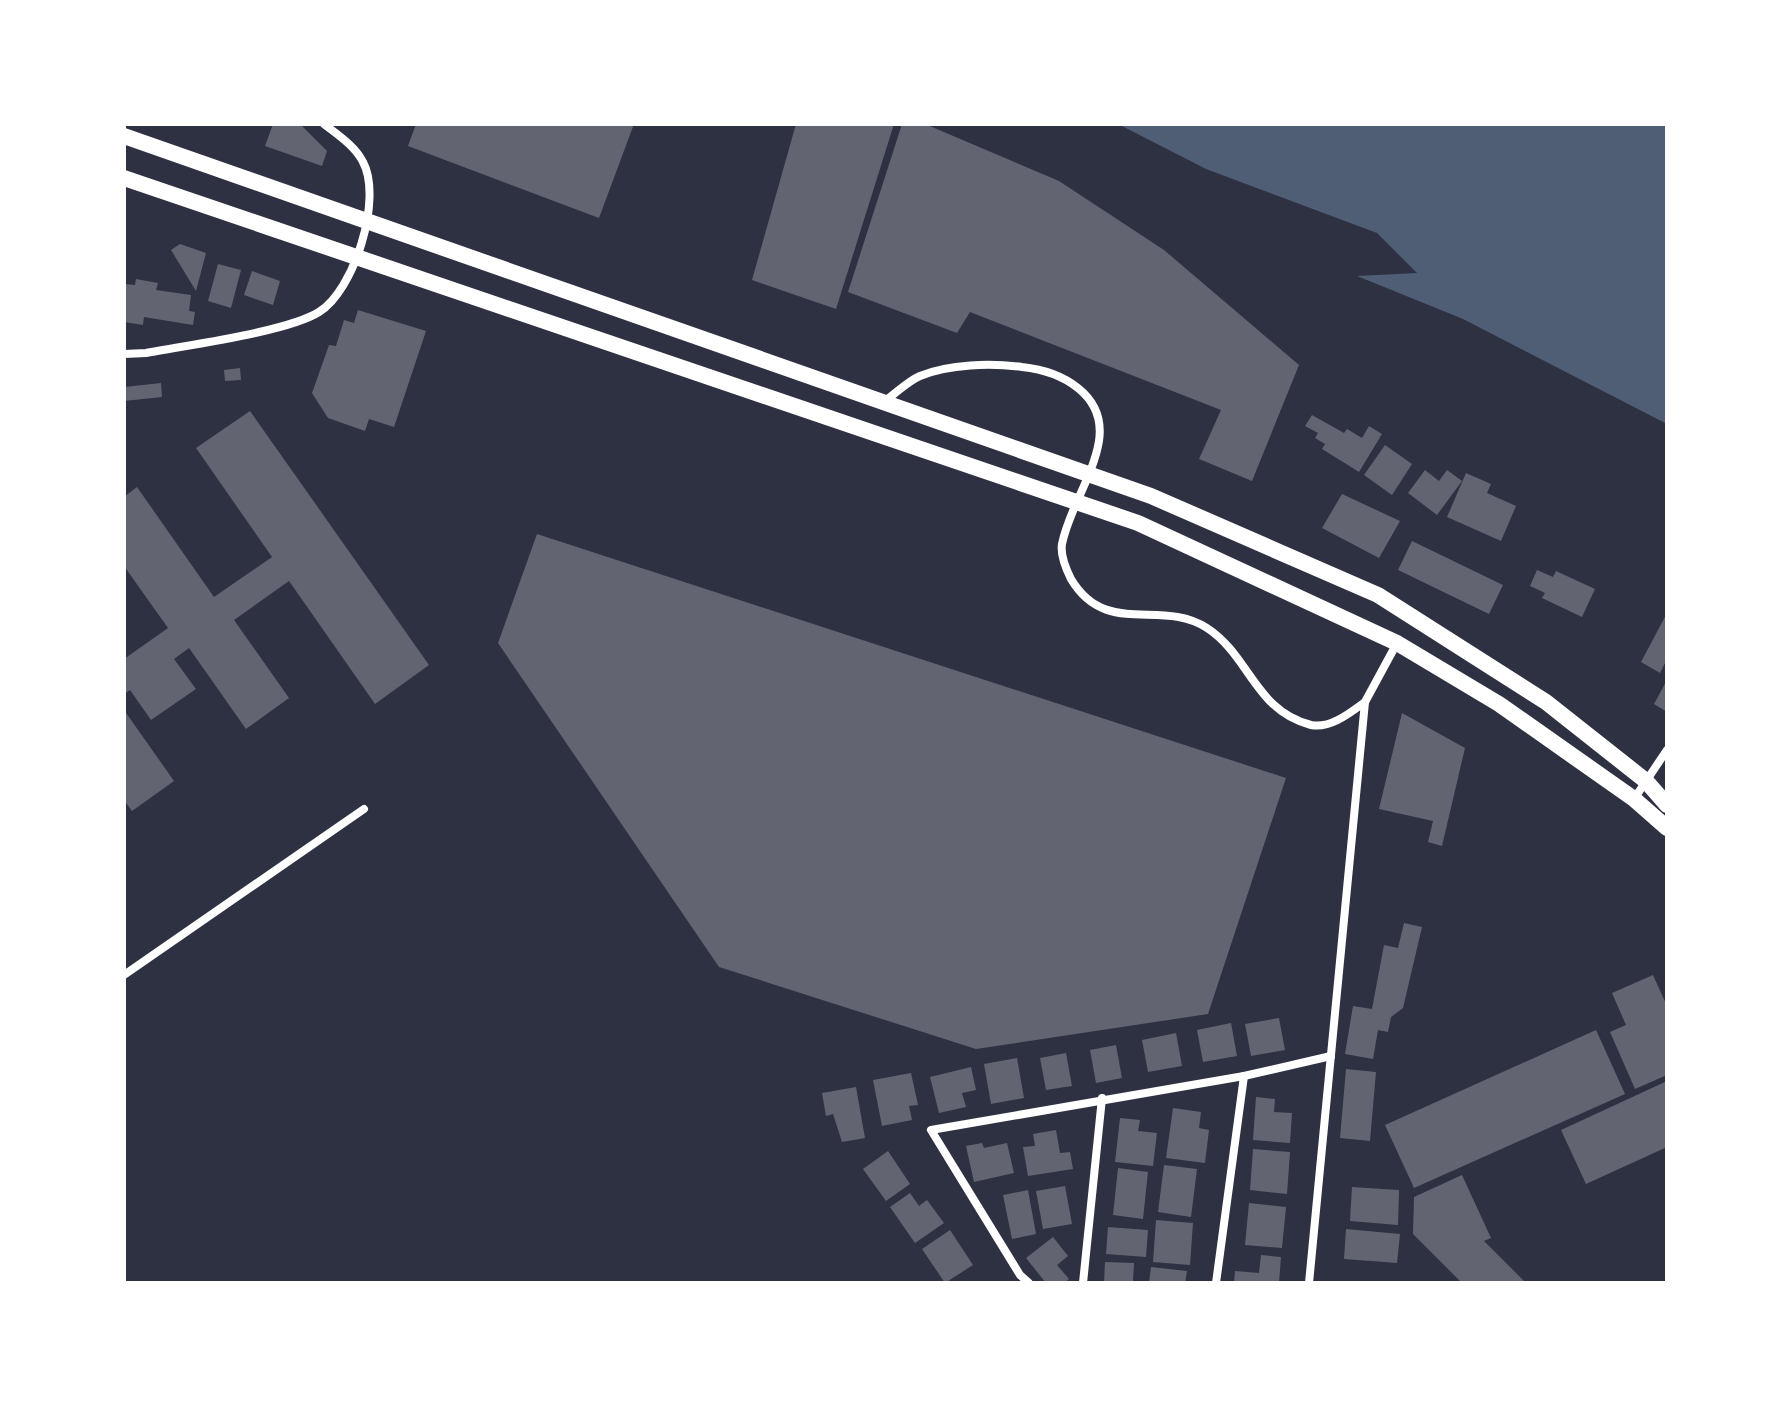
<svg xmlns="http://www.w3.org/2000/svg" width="1791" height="1407" viewBox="0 0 1791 1407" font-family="'Alegreya Sans',sans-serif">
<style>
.water{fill:#4f5d75}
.building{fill:#626471}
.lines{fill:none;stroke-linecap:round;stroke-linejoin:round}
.minor{stroke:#fff;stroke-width:8}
.secondary{stroke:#fff;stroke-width:16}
</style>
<rect width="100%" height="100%" fill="#2d3142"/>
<polygon class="water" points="1118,124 1667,124 1667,424 1463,319 1357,276 1417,273 1377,233 1206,169"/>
<g class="building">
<polygon points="273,124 300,124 327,151 322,166 265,146"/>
<polygon points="416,124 634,124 599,218 408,146"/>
<polygon points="796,124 894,124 836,309 752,280"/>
<polygon points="902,124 925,124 1059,181 1164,250 1299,365 1252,481 1199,459 1221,410 970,312 957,333 848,292"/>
<polygon points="180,244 206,253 196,291 171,250"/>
<polygon points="218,264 241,270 231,308 208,301"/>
<polygon points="252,271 280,281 273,305 244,295"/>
<polygon points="136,279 158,283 156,290 191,295 189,311 195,312 193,325 144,317 143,325 124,322 125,284 135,285"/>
<polygon points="358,310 426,331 394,427 369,419 365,431 328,418 312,393 329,345 336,346 344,320 354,323"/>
<polygon points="240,368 241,380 225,381 224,370"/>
<polygon points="161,383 162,397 124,401 124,387"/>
<polygon points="250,411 429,665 375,704 289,581 234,620 289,698 246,729 189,648 174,659 196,689 151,720 130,690 124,694 124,659 168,628 124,566 124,497 137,487 214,597 272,557 196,448"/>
<polygon points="1312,415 1344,433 1347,429 1362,438 1369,426 1382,434 1359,472 1322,449 1325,444 1315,438 1318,433 1305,426"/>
<polygon points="1385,445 1412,464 1392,495 1364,475"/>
<polygon points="1425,470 1439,481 1447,470 1462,481 1437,515 1408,493"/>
<polygon points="1466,473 1491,484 1487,493 1516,506 1501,541 1447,517"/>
<polygon points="1342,494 1400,521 1379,558 1322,528"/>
<polygon points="537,534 1286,778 1208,1014 976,1049 719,967 498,643"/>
<polygon points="1412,541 1503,585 1489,614 1398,570"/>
<polygon points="1537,570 1553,577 1556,571 1595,589 1582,617 1542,598 1545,593 1530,586"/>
<polygon points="1667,613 1667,659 1660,673 1641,662"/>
<polygon points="1667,680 1667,712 1654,704"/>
<polygon points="124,710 174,781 132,811 124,800"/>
<polygon points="1402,713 1465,748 1442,846 1428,842 1433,821 1379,809"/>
<polygon points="1404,923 1422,927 1403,1008 1391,1017 1388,1032 1378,1030 1373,1059 1345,1054 1353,1006 1372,1009 1384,945 1398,948"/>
<polygon points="1653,975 1667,1006 1667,1075 1635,1089 1610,1032 1626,1025 1612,993"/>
<polygon points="1279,1018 1285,1050 1251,1056 1245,1024"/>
<polygon points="1231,1023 1237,1056 1203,1062 1197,1030"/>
<polygon points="1596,1030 1625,1094 1414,1188 1385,1125"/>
<polygon points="1176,1033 1182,1066 1148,1072 1142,1040"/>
<polygon points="1116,1045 1122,1078 1096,1083 1090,1050"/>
<polygon points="1066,1053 1072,1086 1046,1090 1040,1058"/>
<polygon points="1017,1058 1024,1098 991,1104 984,1064"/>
<polygon points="971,1067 976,1090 962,1093 966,1107 939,1113 930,1077"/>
<polygon points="1346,1069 1376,1072 1370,1141 1340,1138"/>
<polygon points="911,1073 918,1105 909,1106 912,1120 882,1126 873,1080"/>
<polygon points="1667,1081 1667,1147 1586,1184 1561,1130"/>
<polygon points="856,1087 865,1138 842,1142 833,1114 826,1116 822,1093"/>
<polygon points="1256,1097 1275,1099 1274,1112 1292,1113 1290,1143 1253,1140"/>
<polygon points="1173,1108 1201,1112 1199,1128 1209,1130 1205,1163 1166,1158"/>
<polygon points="1120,1118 1140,1120 1138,1131 1157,1133 1153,1166 1115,1162"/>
<polygon points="1056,1130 1060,1153 1070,1152 1073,1169 1028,1176 1023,1147 1035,1146 1033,1134"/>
<polygon points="982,1143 984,1148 1007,1143 1014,1173 974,1182 966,1146"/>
<polygon points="1253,1149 1290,1152 1287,1194 1250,1190"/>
<polygon points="888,1151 910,1184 886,1201 863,1169"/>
<polygon points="1164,1165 1197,1169 1191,1217 1158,1212"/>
<polygon points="1118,1168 1148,1172 1143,1219 1113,1215"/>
<polygon points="1462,1175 1491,1238 1484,1241 1526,1283 1462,1283 1413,1234 1414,1197"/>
<polygon points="1065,1186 1072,1224 1043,1229 1036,1191"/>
<polygon points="1352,1187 1399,1190 1398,1225 1350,1221"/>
<polygon points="1028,1190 1036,1234 1012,1239 1003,1195"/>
<polygon points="910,1193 919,1206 927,1200 944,1223 915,1243 890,1207"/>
<polygon points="1249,1203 1286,1207 1282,1248 1245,1245"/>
<polygon points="1156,1220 1193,1223 1190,1265 1153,1262"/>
<polygon points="1108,1227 1148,1230 1146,1257 1106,1254"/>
<polygon points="1346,1229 1400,1234 1397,1263 1344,1259"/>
<polygon points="950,1230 973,1265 945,1283 922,1249"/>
<polygon points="1053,1237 1068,1256 1057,1265 1069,1279 1064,1283 1046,1283 1026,1258"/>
<polygon points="1261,1255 1281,1257 1279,1283 1234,1283 1235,1271 1259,1273"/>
<polygon points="1105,1262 1134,1263 1133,1282 1104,1283"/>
<polygon points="1151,1267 1187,1271 1185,1283 1149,1283"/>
</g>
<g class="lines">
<g class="minor">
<path d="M 124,354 L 146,353 C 187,345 287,332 319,312 C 354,291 383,199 363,162 C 355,146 338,135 324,124"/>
<path d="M 885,401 C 896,393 908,381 920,376 C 949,364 991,363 1022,367 C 1061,371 1106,394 1099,441 C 1093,477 1069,509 1062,544 C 1060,556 1066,569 1071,579 C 1106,638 1161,598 1207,628 C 1250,656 1255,711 1311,725 C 1330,729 1350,713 1365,702"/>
<polyline points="1634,799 1667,750"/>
<polyline points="124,975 364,809"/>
<polyline points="1029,1283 1020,1275 931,1130 1244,1076 1331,1056"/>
<polyline points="1083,1283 1102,1098"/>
<polyline points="1216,1283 1244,1076"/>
<polyline points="1309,1283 1365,702 1397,643"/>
</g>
<g class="secondary">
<polyline points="124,136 1151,496 1378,595 1546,702 1646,781 1667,805"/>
<polyline points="124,178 1138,523 1397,643 1499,704 1634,799 1667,828"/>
</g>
</g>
<rect width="1791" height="1407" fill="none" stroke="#ffffff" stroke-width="252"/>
</svg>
